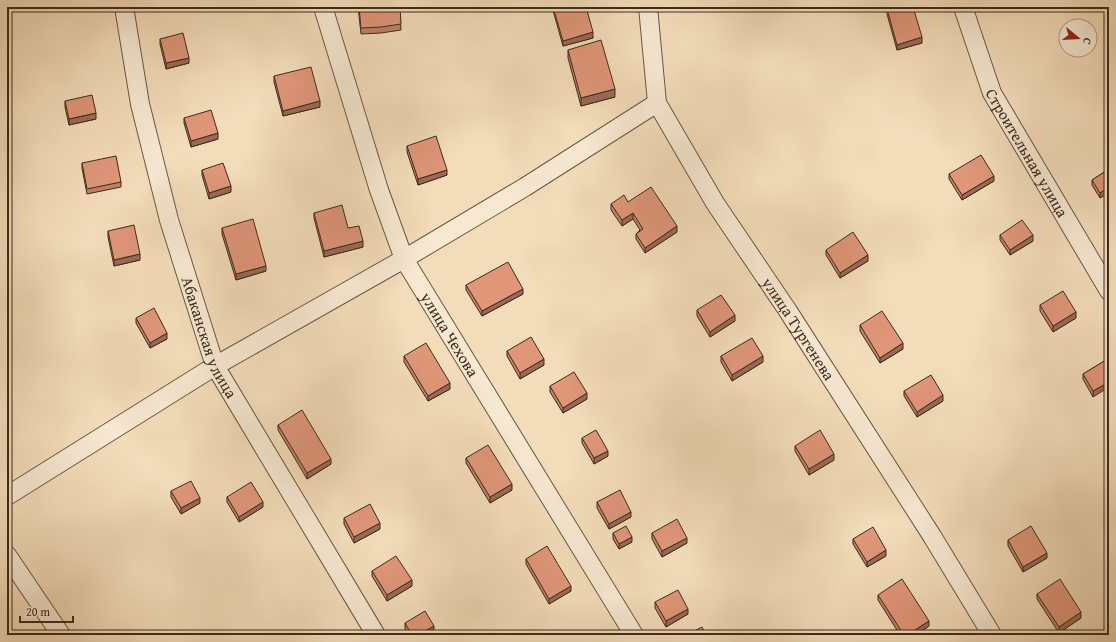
<svg xmlns="http://www.w3.org/2000/svg" width="1116" height="642" viewBox="0 0 1116 642" font-family="'Gentium Book Plus',serif">
<style>
.lines{fill:none;stroke-linecap:round;stroke-linejoin:round}
.minor-casing{stroke:#6b5743;stroke-width:20}
.minor{stroke:#f7e8d2;stroke-width:18}
.wall{fill:#c08168;stroke:#3e2b1b}
.shaded-wall{fill:#9c6955;stroke:#3e2b1b}
.building{fill:#df9679;stroke:#3e2b1b}
.labels{text-anchor:middle;stroke-width:3;stroke-linejoin:round;paint-order:stroke}
.street-label{font-size:16px;fill:#3e2b1b;stroke:#f7e8d2}
</style>
<rect width="100%" height="100%" fill="#f3dcba"/>
<filter id="stains"><feTurbulence type="fractalNoise" baseFrequency=".005" numOctaves="4"/><feColorMatrix values="0 0 0 0 .2 0 0 0 0 .09 0 0 0 0 .02 0 0 0 .5 -.17"/></filter>
<radialGradient id="worn" r=".72"><stop offset=".6" stop-color="#630" stop-opacity="0"/><stop offset="1" stop-color="#630" stop-opacity=".3"/></radialGradient>
<g class="lines">
<defs>
<g id="minor">
<path id="s1" d="M 124,7 L 140,104 L 169,220 L 215,366 L 376,635"/>
<path id="s2" d="M 323,7 L 379,190 L 404,259 L 634,635"/>
<path id="s3" d="M 648,7 L 657,103 L 715,203 L 788,311 L 932,536 L 992,635"/>
<path id="s4" d="M 963,7 L 992,93 L 1109,291"/>
<polyline points="7,496 215,366 404,259 525,187 657,103"/>
<polyline points="7,555 61,635"/>
</g>
</defs>
<use href="#minor" class="minor-casing"/>
<use href="#minor" class="minor"/>
</g>
<g class="wall">
<polygon points="358,7 400,7 401,30 381,33 361,34"/>
<polygon points="552,7 586,7 593,38 563,46"/>
<polygon points="887,9 922,43 897,50 887,14"/>
<polygon points="160,39 189,63 166,69 160,44"/>
<polygon points="568,50 615,97 581,106 568,58"/>
<polygon points="274,76 320,107 283,116 274,82"/>
<polygon points="65,101 96,119 69,125 65,107"/>
<polygon points="184,118 218,139 191,147 184,123"/>
<polygon points="407,146 447,175 418,185 407,152"/>
<polygon points="82,163 121,182 121,187 87,194 82,168"/>
<polygon points="1109,169 1100,198 1092,185 1092,180"/>
<polygon points="202,170 231,192 209,199 202,175"/>
<polygon points="949,174 994,181 962,200 949,179"/>
<polygon points="611,204 677,232 645,253 636,239 636,234 640,230 633,219 622,226 611,210"/>
<polygon points="314,213 348,228 363,247 324,257 314,218"/>
<polygon points="222,228 266,271 236,280 222,234"/>
<polygon points="108,231 140,260 114,266 108,237"/>
<polygon points="1000,235 1033,241 1010,255 1000,240"/>
<polygon points="826,250 868,261 840,278 826,255"/>
<polygon points="466,285 523,294 482,316 466,290"/>
<polygon points="1040,305 1076,318 1053,332 1040,311"/>
<polygon points="697,310 735,321 710,337 697,316"/>
<polygon points="136,318 167,339 150,348 136,323"/>
<polygon points="860,325 903,349 880,363 860,331"/>
<polygon points="507,351 544,365 520,379 507,356"/>
<polygon points="404,356 450,389 428,401 404,362"/>
<polygon points="721,356 763,362 732,381 721,362"/>
<polygon points="1106,360 1093,397 1083,379 1083,374"/>
<polygon points="550,386 587,399 563,413 550,392"/>
<polygon points="904,391 943,401 917,417 904,396"/>
<polygon points="278,425 331,464 307,479 278,430"/>
<polygon points="582,438 608,456 594,464 582,443"/>
<polygon points="795,446 834,460 809,475 795,451"/>
<polygon points="466,458 512,490 490,503 466,463"/>
<polygon points="171,491 200,503 181,514 171,497"/>
<polygon points="227,497 263,507 239,522 227,502"/>
<polygon points="597,502 631,517 609,529 597,508"/>
<polygon points="344,518 380,529 354,543 344,524"/>
<polygon points="613,533 632,542 619,549 613,539"/>
<polygon points="652,533 687,543 662,557 652,539"/>
<polygon points="853,539 886,556 867,567 853,544"/>
<polygon points="1008,540 1047,558 1023,572 1008,546"/>
<polygon points="526,559 571,591 549,604 526,564"/>
<polygon points="372,571 412,586 387,601 372,576"/>
<polygon points="1037,594 1081,618 1059,633 1037,599"/>
<polygon points="878,595 929,626 916,635 900,635 878,600"/>
<polygon points="655,602 688,614 666,627 655,608"/>
<polygon points="405,623 434,631 427,635 408,635 405,629"/>
</g>
<g class="shaded-wall">
<polygon points="593,32 593,38 563,46 563,41"/>
<polygon points="922,37 922,43 897,50 897,45"/>
<polygon points="189,58 189,63 166,69 166,63"/>
<polygon points="615,89 615,97 581,106 581,98"/>
<polygon points="320,101 320,107 283,116 283,111"/>
<polygon points="96,113 96,119 69,125 69,119"/>
<polygon points="218,133 218,139 191,147 191,141"/>
<polygon points="447,170 447,175 418,185 418,179"/>
<polygon points="994,176 994,181 962,200 962,195"/>
<polygon points="231,186 231,192 209,199 209,193"/>
<polygon points="1109,187 1109,193 1100,198 1100,193"/>
<polygon points="633,213 633,219 622,226 622,220"/>
<polygon points="677,226 677,232 645,253 645,248"/>
<polygon points="1033,235 1033,241 1010,255 1010,250"/>
<polygon points="363,241 363,247 324,257 324,251"/>
<polygon points="140,254 140,260 114,266 114,260"/>
<polygon points="868,255 868,261 840,278 840,273"/>
<polygon points="266,266 266,271 236,280 236,274"/>
<polygon points="523,289 523,294 482,316 482,311"/>
<polygon points="1076,312 1076,318 1053,332 1053,326"/>
<polygon points="735,315 735,321 710,337 710,332"/>
<polygon points="167,333 167,339 150,348 150,343"/>
<polygon points="903,343 903,349 880,363 880,358"/>
<polygon points="763,356 763,362 732,381 732,375"/>
<polygon points="544,359 544,365 520,379 520,373"/>
<polygon points="1109,382 1109,387 1093,397 1093,391"/>
<polygon points="450,383 450,389 428,401 428,396"/>
<polygon points="587,393 587,399 563,413 563,408"/>
<polygon points="943,395 943,401 917,417 917,412"/>
<polygon points="9,416 9,421 7,423 7,417"/>
<polygon points="608,451 608,456 594,464 594,458"/>
<polygon points="834,454 834,460 809,475 809,469"/>
<polygon points="331,459 331,464 307,479 307,473"/>
<polygon points="512,484 512,490 490,503 490,497"/>
<polygon points="200,498 200,503 181,514 181,508"/>
<polygon points="263,502 263,507 239,522 239,517"/>
<polygon points="631,512 631,517 609,529 609,524"/>
<polygon points="380,523 380,529 354,543 354,537"/>
<polygon points="632,537 632,542 619,549 619,544"/>
<polygon points="687,538 687,543 662,557 662,551"/>
<polygon points="886,550 886,556 867,567 867,562"/>
<polygon points="1047,553 1047,558 1023,572 1023,567"/>
<polygon points="412,580 412,586 387,601 387,595"/>
<polygon points="571,586 571,591 549,604 549,599"/>
<polygon points="9,602 9,608 7,609 7,603"/>
<polygon points="688,609 688,614 666,627 666,621"/>
<polygon points="1081,612 1081,618 1059,633 1059,627"/>
<polygon points="929,621 929,626 916,635 907,635"/>
<polygon points="434,626 434,631 427,635 418,635"/>
</g>
<g class="building">
<polygon points="359,7 400,7 401,24 381,27 361,28"/>
<polygon points="553,7 586,7 593,32 563,41"/>
<polygon points="893,7 913,7 922,37 897,45 887,9"/>
<polygon points="183,33 189,58 166,63 160,39"/>
<polygon points="601,40 615,89 581,98 568,50"/>
<polygon points="311,67 320,101 283,111 274,76"/>
<polygon points="92,95 96,113 69,119 65,101"/>
<polygon points="211,110 218,133 191,141 184,118"/>
<polygon points="436,136 447,170 418,179 407,146"/>
<polygon points="981,155 994,176 962,195 949,174"/>
<polygon points="116,156 121,182 87,189 82,163"/>
<polygon points="223,163 231,186 209,193 202,170"/>
<polygon points="1109,169 1109,187 1100,193 1092,180"/>
<polygon points="651,187 677,226 645,248 636,234 643,229 633,213 622,220 611,204 624,195 628,202"/>
<polygon points="342,205 348,228 359,226 363,241 324,251 314,213"/>
<polygon points="253,219 266,266 236,274 222,228"/>
<polygon points="1022,220 1033,235 1010,250 1000,235"/>
<polygon points="134,225 140,254 114,260 108,231"/>
<polygon points="853,232 868,255 840,273 826,250"/>
<polygon points="508,262 523,289 482,311 466,285"/>
<polygon points="1063,291 1076,312 1053,326 1040,305"/>
<polygon points="721,295 735,315 710,332 697,310"/>
<polygon points="154,308 167,333 150,343 136,318"/>
<polygon points="882,311 903,343 880,358 860,325"/>
<polygon points="531,337 544,359 520,373 507,351"/>
<polygon points="752,338 763,356 732,375 721,356"/>
<polygon points="426,343 450,383 428,396 404,356"/>
<polygon points="1106,360 1109,365 1109,382 1093,391 1083,374"/>
<polygon points="574,372 587,393 563,408 550,386"/>
<polygon points="931,375 943,395 917,412 904,391"/>
<polygon points="302,410 331,459 307,473 278,425"/>
<polygon points="596,430 608,451 594,458 582,438"/>
<polygon points="820,430 834,454 809,469 795,446"/>
<polygon points="488,445 512,484 490,497 466,458"/>
<polygon points="191,481 200,498 181,508 171,491"/>
<polygon points="251,482 263,502 239,517 227,497"/>
<polygon points="620,490 631,512 609,524 597,502"/>
<polygon points="370,504 380,523 354,537 344,518"/>
<polygon points="677,519 687,538 662,551 652,533"/>
<polygon points="626,526 632,537 619,544 613,533"/>
<polygon points="1031,526 1047,553 1023,567 1008,540"/>
<polygon points="873,527 886,550 867,562 853,539"/>
<polygon points="547,546 571,586 549,599 526,559"/>
<polygon points="396,556 412,580 387,595 372,571"/>
<polygon points="902,579 929,621 907,635 904,635 878,595"/>
<polygon points="1060,579 1081,612 1059,627 1037,594"/>
<polygon points="678,590 688,609 666,621 655,602"/>
<polygon points="425,611 434,626 418,635 412,635 405,623"/>
<polygon points="702,627 706,635 686,635"/>
</g>
<g class="labels">
<g class="street-label">
<text dy="6" stroke="none"><textPath href="#s4" startOffset="160">Строительная улица</textPath></text>
<text dy="6" stroke="none"><textPath href="#s3" startOffset="363">улица Тургенева</textPath></text>
<text dy="6" stroke="none"><textPath href="#s2" startOffset="353">улица Чехова</textPath></text>
<text dy="6" stroke="none"><textPath href="#s1" startOffset="342">Абаканская улица</textPath></text>
</g>
</g>
<rect width="1116" height="642" fill="none" stroke="#f3dcba" stroke-width="24"/>
<rect x="8" y="8" width="1100" height="626" fill="none" stroke="#3e2b1b" stroke-width="2"/>
<rect x="12" y="12" width="1092" height="618" fill="none" stroke="#3e2b1b"/>
<g transform="translate(1078 38) rotate(108)"><circle r="19" fill="#f7e8d2" stroke="#ad9c89"/>
<path d="M0-3L7 15L0 10L-7 15Z" fill="#8f2418"/>
<text y="-6" font-size="11" font-weight="bold" text-anchor="middle" fill="#3e2b1b">С</text>
</g>
<path d="M20 616v6h53v-6" fill="none" stroke="#3e2b1b" stroke-width="2"/>
<text x="26" y="616" font-size="12" fill="#3e2b1b" stroke="#f7e8d2" stroke-width="3" paint-order="stroke">20 m</text>
<rect width="100%" height="100%" filter="url(#stains)"/>
<rect width="100%" height="100%" fill="url(#worn)"/>
</svg>
